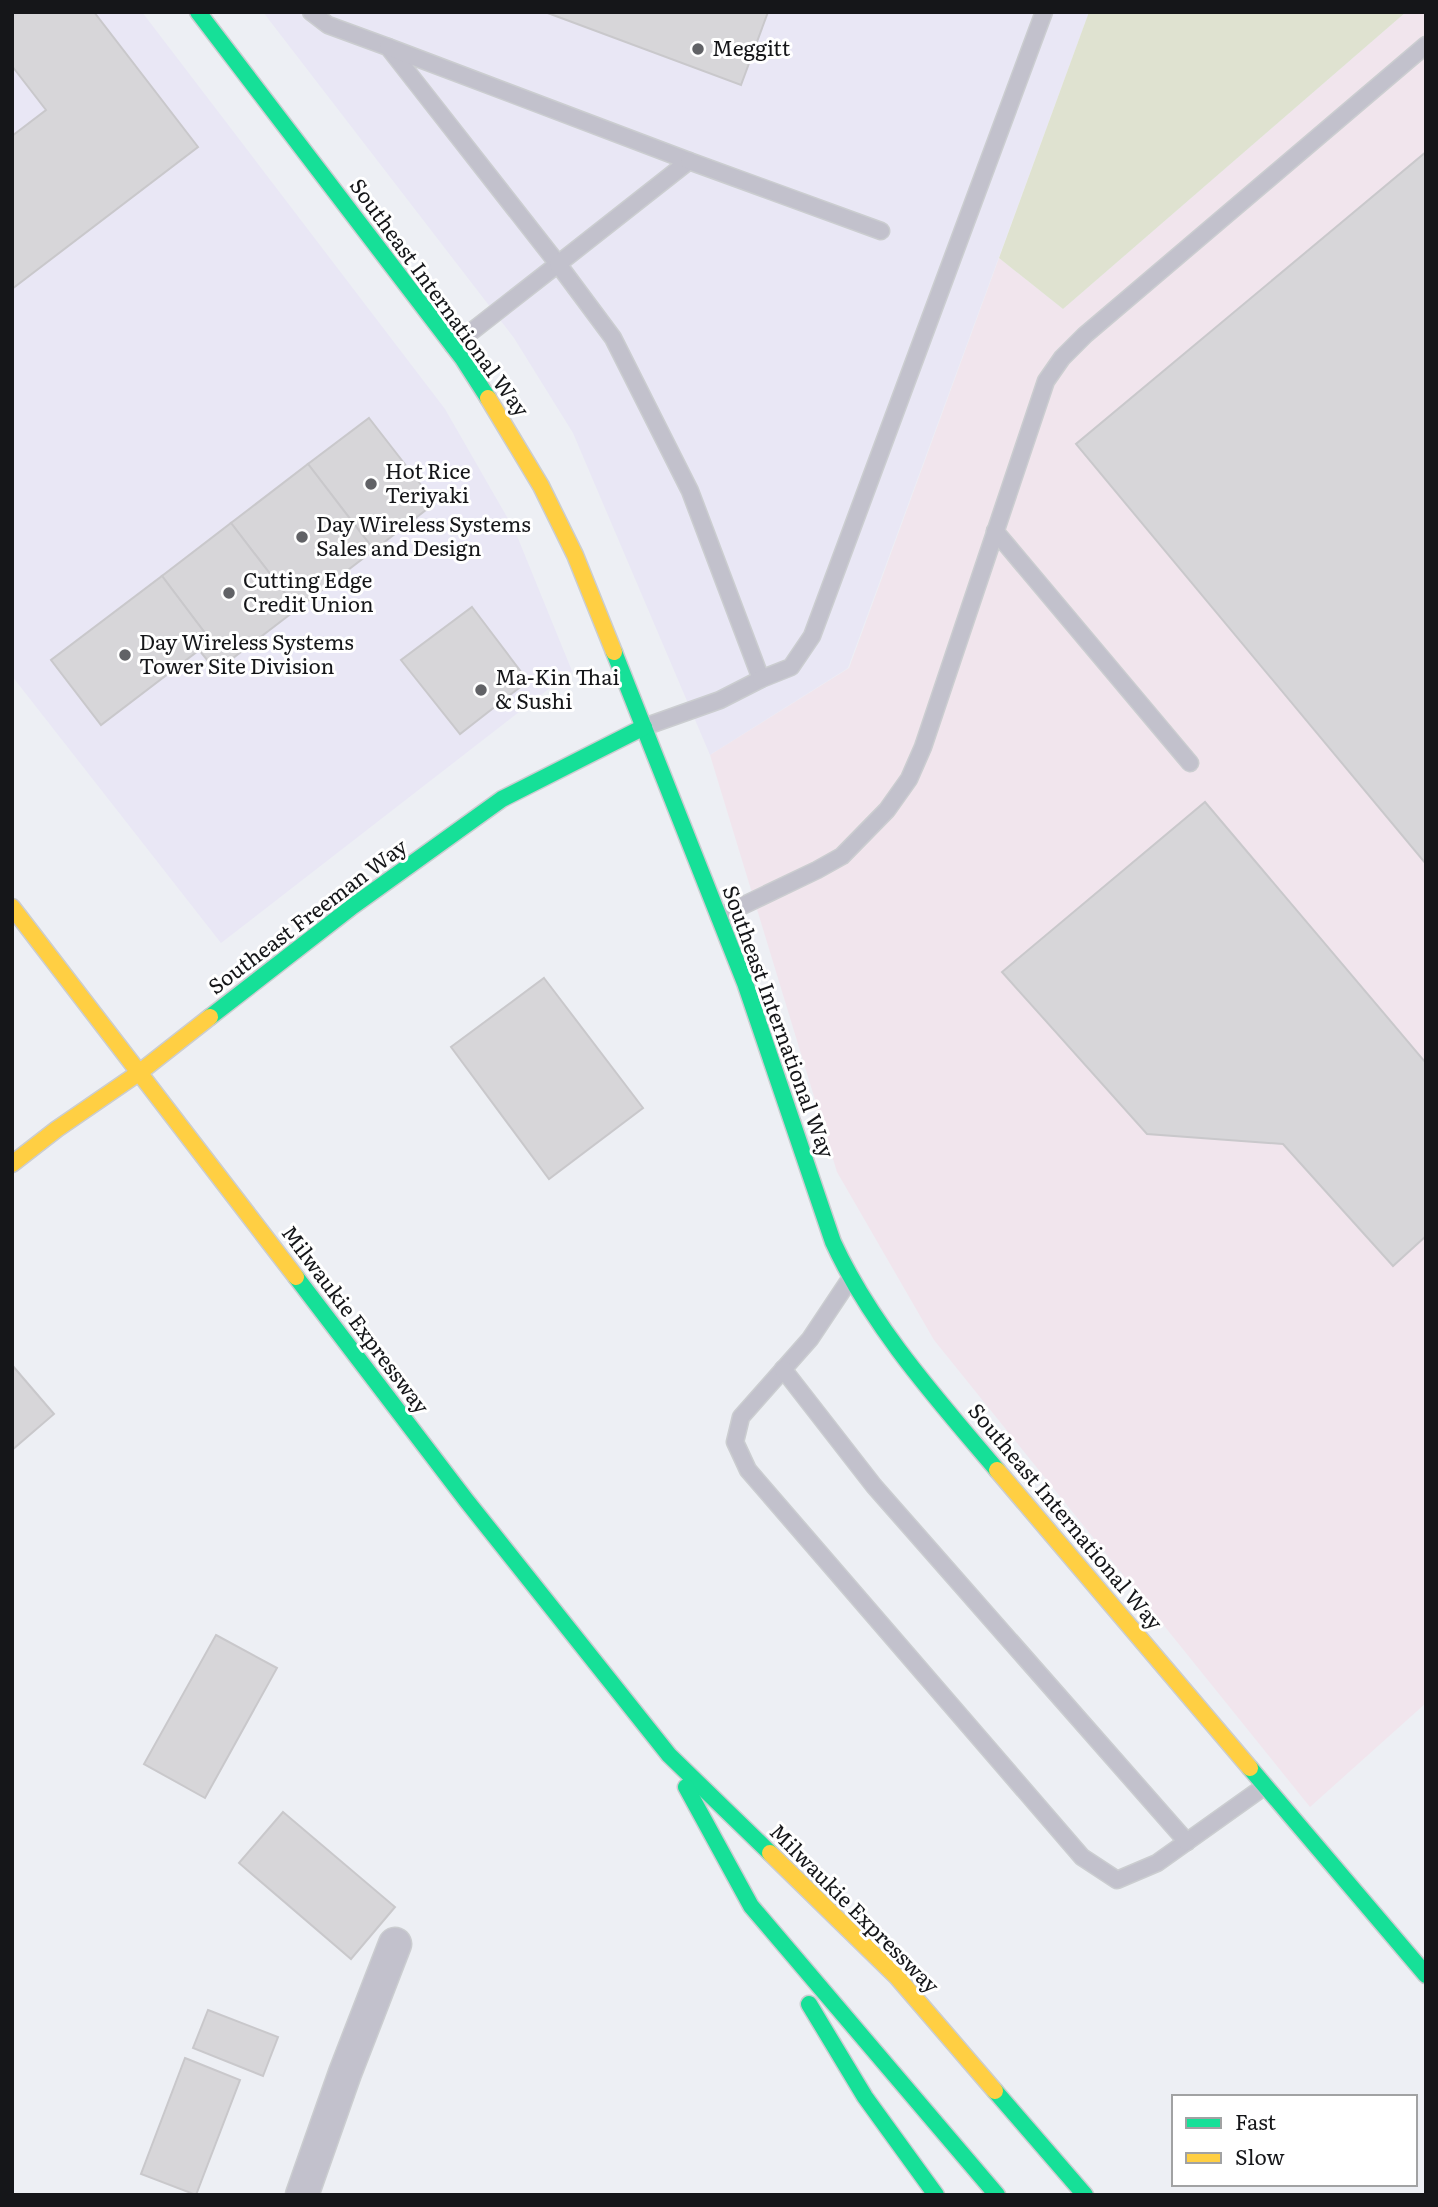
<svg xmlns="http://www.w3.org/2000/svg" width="1438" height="2207" viewBox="0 0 1438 2207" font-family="Literata,serif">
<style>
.commercial{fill:#e9e7f5}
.industrial{fill:#f1e5ed}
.green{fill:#dfe2d0}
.building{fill:#d7d6d9;stroke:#c9c8cb;stroke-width:2}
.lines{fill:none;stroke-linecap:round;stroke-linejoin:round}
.lane-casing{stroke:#cbcdd0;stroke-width:19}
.street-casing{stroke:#cbcdd0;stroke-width:35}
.fast-casing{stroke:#cbcdd0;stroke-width:19}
.slow-casing{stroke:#cbcdd0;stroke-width:19}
.lane{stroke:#c2c1cc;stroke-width:16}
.street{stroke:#c2c1cc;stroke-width:32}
.fast{stroke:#16e098;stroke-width:16}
.slow{stroke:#ffcf43;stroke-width:16}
.poi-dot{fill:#616266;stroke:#fff;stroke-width:2.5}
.labels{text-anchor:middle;stroke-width:6;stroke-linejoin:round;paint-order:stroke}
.poi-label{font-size:21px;fill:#151619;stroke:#fff;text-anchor:start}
.street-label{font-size:21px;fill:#151619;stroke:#fff}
</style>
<rect width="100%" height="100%" fill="#edeff4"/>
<g class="commercial">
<polygon points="12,12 142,12 445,409 515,531 572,671 221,943 12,676"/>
<polygon points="263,12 1089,12 848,668 710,755 573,433 514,338"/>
</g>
<polygon class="industrial" points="1406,12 1426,12 1426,1703 1310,1807 934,1340 837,1172 710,755 849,668 999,258 1063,309"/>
<polygon class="green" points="1089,12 1406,12 1063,309 999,258"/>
<g class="building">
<polygon points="12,12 94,12 198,147 12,289 12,136 46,110 12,66"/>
<polygon points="545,12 768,12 741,85"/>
<polygon points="1426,152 1426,864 1076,444"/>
<polygon points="369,418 435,503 374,550 308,464"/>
<polygon points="308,464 374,550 297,609 231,523"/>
<polygon points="231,523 297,609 216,671 199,650 211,641 162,576"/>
<polygon points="162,576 211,641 101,725 51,660"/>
<polygon points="472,607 528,681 460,734 401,660"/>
<polygon points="1205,802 1426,1063 1426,1236 1393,1266 1283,1144 1147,1134 1002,972"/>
<polygon points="544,978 643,1108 549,1179 451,1047"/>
<polygon points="12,1365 54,1414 12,1450"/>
<polygon points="216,1635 277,1668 205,1798 144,1764"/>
<polygon points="283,1812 395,1907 351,1959 239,1863"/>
<polygon points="208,2010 278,2037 263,2076 193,2048"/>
<polygon points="185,2058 240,2080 196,2195 141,2174"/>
</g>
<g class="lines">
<defs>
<g id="lane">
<polyline points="311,12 328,25 388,47 558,264 453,346"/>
<polyline points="388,47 689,161 558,264 613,338 690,491 761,679 720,700 644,727"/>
<polyline points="689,161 881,231"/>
<polyline points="995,531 1190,763"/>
<polyline points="761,679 791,667 812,636 1044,12"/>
<polyline points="719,917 817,870 842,856 887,810 909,779 923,747 1046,381 1062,358 1085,335 1426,45"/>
<polyline points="850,1279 810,1339 741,1417 735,1442 748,1470 1082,1857 1117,1880 1157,1863 1265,1786"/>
<polyline points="783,1369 874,1486 1187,1842"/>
</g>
<polyline id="street" points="302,2195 345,2073 395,1944"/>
<g id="fast">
<polyline points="198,12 463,359 488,398"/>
<path d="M 614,652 L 745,983 L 833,1242 C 872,1327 937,1399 997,1470"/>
<polyline points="210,1017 353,906 502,799 644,727"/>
<polyline points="296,1277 466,1500 669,1755 770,1853"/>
<polyline points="1250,1768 1426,1975"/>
<polyline points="686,1787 751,1906 997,2195"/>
<polyline points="809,2004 865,2097 936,2195"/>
<polyline points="995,2091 1085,2195"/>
</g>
<g id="slow">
<polyline points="488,398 541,486 575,555 614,652"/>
<polyline points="12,907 296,1277"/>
<polyline points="12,1164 57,1129 140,1072 210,1017"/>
<polyline points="997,1470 1250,1768"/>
<polyline points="770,1853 897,1977 995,2091"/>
</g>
</defs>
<use href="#lane" class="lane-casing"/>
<use href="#street" class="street-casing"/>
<use href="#fast" class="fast-casing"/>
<use href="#slow" class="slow-casing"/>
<use href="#lane" class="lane"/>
<use href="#street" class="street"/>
<use href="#fast" class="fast"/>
<use href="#slow" class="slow"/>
</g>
<g class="poi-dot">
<circle cx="698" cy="49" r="7"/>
<circle cx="371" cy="484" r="7"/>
<circle cx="302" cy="537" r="7"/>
<circle cx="229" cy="593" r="7"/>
<circle cx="125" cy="655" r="7"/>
<circle cx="481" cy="690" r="7"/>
</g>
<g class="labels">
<g class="poi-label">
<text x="712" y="56">Meggitt</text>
<text x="385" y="479">Hot Rice<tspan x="385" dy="24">Teriyaki</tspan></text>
<text x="316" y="532">Day Wireless Systems<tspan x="316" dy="24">Sales and Design</tspan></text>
<text x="243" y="588">Cutting Edge<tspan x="243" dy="24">Credit Union</tspan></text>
<text x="139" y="650">Day Wireless Systems<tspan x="139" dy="24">Tower Site Division</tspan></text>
<text x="495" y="685">Ma-Kin Thai<tspan x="495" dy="24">&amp; Sushi</tspan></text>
</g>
<g class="street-label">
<text transform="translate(439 298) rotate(54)" y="7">Southeast International Way</text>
<text transform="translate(308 917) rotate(-37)" y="7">Southeast Freeman Way</text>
<text transform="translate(778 1022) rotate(70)" y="7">Southeast International Way</text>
<text transform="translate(355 1320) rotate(53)" y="7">Milwaukie Expressway</text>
<text transform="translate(1065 1517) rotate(50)" y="7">Southeast International Way</text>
<text transform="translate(854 1909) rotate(45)" y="7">Milwaukie Expressway</text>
</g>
</g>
<rect width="1438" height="2207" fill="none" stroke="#151619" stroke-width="28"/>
<rect x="1172" y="2095" width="245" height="91" fill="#ffffff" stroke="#a1a2a3" stroke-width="2"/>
<rect x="1186" y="2118" width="35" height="10" fill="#16e098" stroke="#a1a2a3" stroke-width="2"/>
<text x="1235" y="2130" font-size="21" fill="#151619">Fast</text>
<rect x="1186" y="2153" width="35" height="10" fill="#ffcf43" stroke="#a1a2a3" stroke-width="2"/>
<text x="1235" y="2165" font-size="21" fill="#151619">Slow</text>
</svg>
